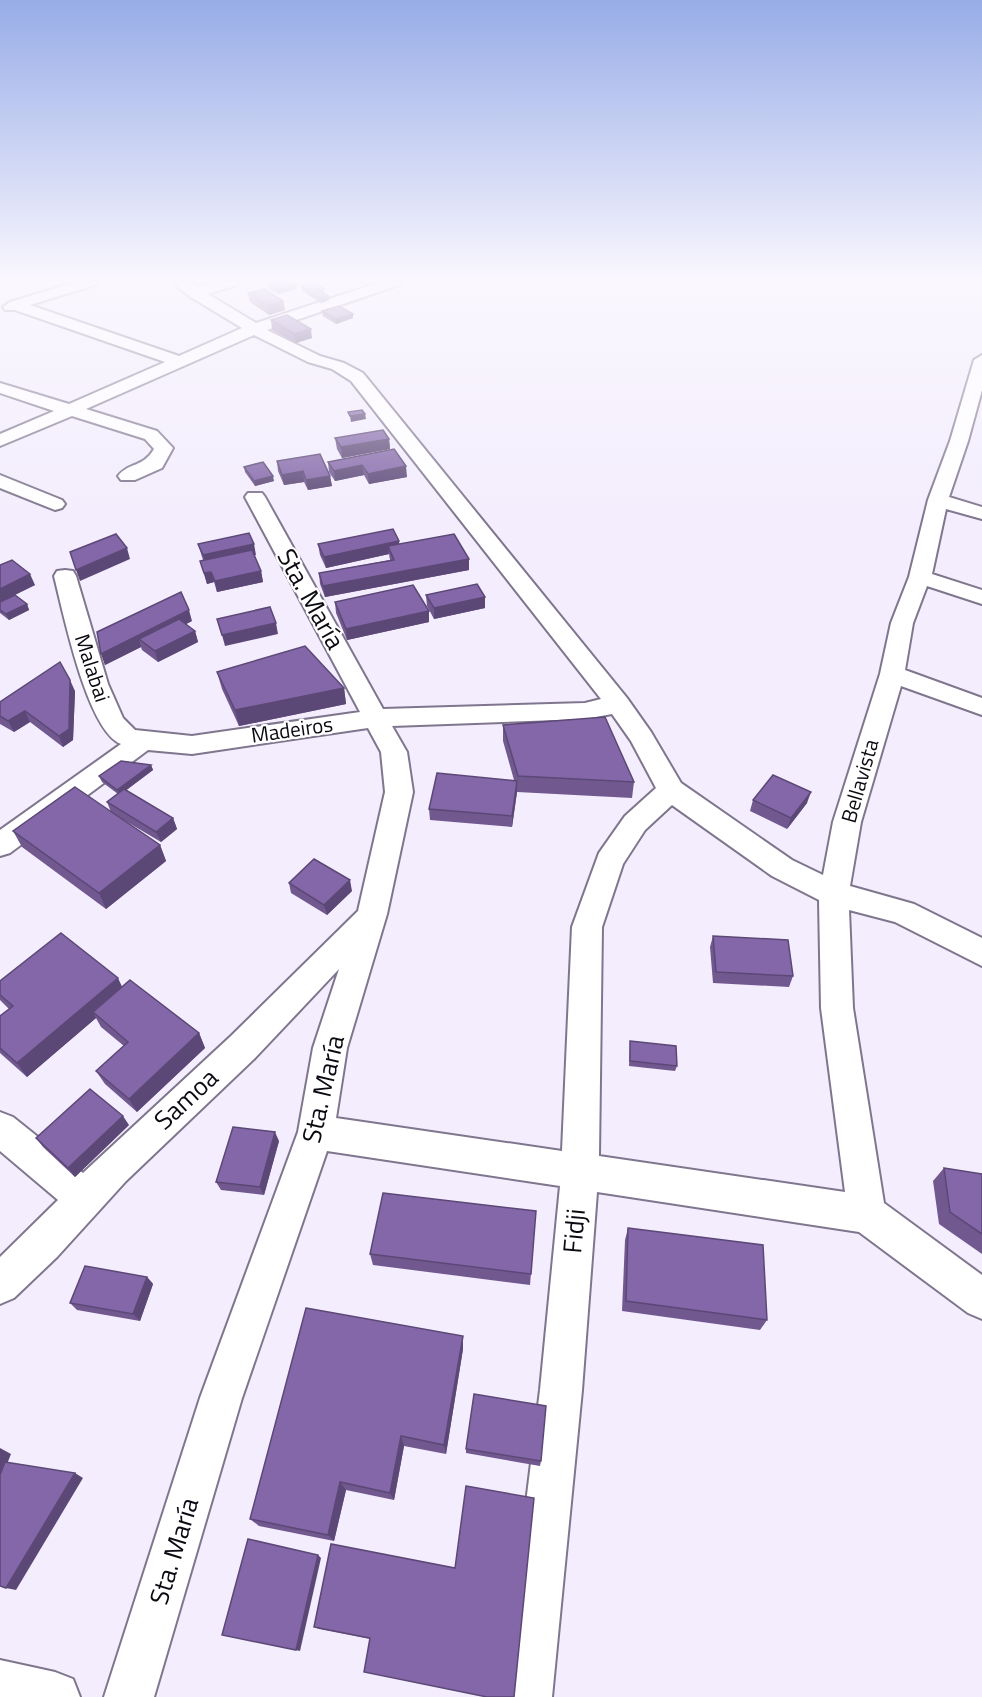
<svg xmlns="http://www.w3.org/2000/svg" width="982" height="1697" viewBox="0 0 982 1697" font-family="'Titillium Web',sans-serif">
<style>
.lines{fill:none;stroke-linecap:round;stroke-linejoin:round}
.street-casing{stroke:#7f768e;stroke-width:4}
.street{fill:#fff;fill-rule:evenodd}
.wall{fill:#715990}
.shaded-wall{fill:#5c4876}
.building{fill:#8367a8;stroke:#5c4876;stroke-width:1.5}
.labels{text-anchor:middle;stroke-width:4.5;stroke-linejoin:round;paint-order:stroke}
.street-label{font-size:21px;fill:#0d0912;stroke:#fff}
.near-street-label{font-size:26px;fill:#0d0912;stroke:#fff}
</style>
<rect width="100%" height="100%" fill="#f3edfd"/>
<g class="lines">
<defs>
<g id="street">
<path d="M 76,282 L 97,282 L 95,285 L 30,305 L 179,356 L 242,328 L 189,296 L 172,282 L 188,282 L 198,287 L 218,282 L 239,282 L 237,285 L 208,294 L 256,323 L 381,282 L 401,282 L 399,285 L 267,330 L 320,356 L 344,363 L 363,373 L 627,698 L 651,732 L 681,783 L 792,860 L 823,875 L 833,822 L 880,674 L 891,623 L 909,577 L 928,500 L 950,441 L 974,360 L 982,355 L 982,390 L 968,441 L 949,497 L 982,507 L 982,519 L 946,509 L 932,574 L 982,590 L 982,604 L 927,586 L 913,623 L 905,670 L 982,698 L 982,715 L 901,686 L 861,822 L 850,886 L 914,904 L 982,938 L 982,966 L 895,922 L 849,910 L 853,1008 L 884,1203 L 982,1275 L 982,1319 L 968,1313 L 859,1232 L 597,1192 L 582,1390 L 552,1697 L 502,1697 L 540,1390 L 560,1186 L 327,1151 L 242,1398 L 154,1697 L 104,1697 L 200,1398 L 298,1132 L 313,1048 L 339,969 L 255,1058 L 126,1181 L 57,1257 L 14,1298 L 0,1304 L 0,1257 L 58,1200 L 0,1151 L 0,1112 L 13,1117 L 83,1173 L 231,1036 L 358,911 L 385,792 L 381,752 L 368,728 L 192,754 L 148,750 L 10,853 L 0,856 L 0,830 L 121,744 C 87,731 63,611 54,576 L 57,571 L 65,570 L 73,571 L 76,576 L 108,684 L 123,718 L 135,730 L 192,736 L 360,712 L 245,497 L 248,493 L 262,493 L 265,497 L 383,709 L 585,703 L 601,699 L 351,381 L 332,369 L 308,362 L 254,335 L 86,409 L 157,431 L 173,448 L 162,468 L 135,480 L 121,480 L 118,476 C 129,462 143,468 154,449 L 145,439 L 72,416 L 0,446 L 0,434 L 54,411 L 0,393 L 0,383 L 69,404 L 165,362 L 15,310 L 5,310 L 3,307 L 10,302 ZM 612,714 L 631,741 L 656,788 L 625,816 L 599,853 L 572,927 L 562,1151 L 336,1118 L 347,1048 L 387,914 L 413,792 L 407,752 L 392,726 L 585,719 ZM 672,805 L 772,876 L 819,900 L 821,1008 L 845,1192 L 599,1156 L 602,927 L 623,864 L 645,830 Z"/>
<polygon points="0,475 62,500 65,504 62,508 55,510 0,488"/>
<polygon points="0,1660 55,1672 73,1679 80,1697 0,1697"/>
</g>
</defs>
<use href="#street" class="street-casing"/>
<use href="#street" class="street"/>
</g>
<g class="wall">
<polygon points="303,282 321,282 315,283 324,289 324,293 328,296 329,300 321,303 302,291 301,286 308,285"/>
<polygon points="268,284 297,289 278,294 269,289"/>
<polygon points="248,293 283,301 285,310 269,315 250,302"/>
<polygon points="322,311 353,314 353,318 336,324 323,316"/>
<polygon points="271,320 312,338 296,343 272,330"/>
<polygon points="335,438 389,439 390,449 342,458 337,449"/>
<polygon points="394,449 407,477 369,484 364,475 335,481 329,472 328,462"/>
<polygon points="277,461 330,476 332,486 308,490 304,482 284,485 278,471"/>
<polygon points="244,467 274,481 255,486 245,472"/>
<polygon points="198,544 256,555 254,555 261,571 263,582 217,592 214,582 207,584 200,561 203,560"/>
<polygon points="318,544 399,544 469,570 325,597 320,584 319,573 390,560 389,554 326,568 320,555"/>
<polygon points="0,565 35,585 15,595 27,604 29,610 9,620 0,613"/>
<polygon points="426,595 485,608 434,619 427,606"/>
<polygon points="335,602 429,622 347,640 336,613"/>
<polygon points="192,621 186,624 195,631 198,642 158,662 142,650 141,647 105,665 97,632"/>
<polygon points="217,672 344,688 346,704 239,726 222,689"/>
<polygon points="75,691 73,740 63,747 30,722 14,732 0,724 0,702"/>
<polygon points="503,725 634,782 632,798 517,792 512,827 430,820 429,809 514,780 503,741"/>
<polygon points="151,765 153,770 126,790 173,818 177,829 161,842 122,819 160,845 166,861 106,909 22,847 13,831 111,812 107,802 118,794 102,782 99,776"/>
<polygon points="753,800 807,803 787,829 750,811"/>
<polygon points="289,883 352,891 327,915 291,893"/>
<polygon points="713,936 793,976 789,987 713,983 710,947"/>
<polygon points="0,981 123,987 199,1033 205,1048 137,1112 105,1084 96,1071 124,1046 101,1027 96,1018 27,1077 0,1053 0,1016 9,1009 0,1000"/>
<polygon points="630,1041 677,1066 675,1071 629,1066"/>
<polygon points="129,1125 75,1177 43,1147 36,1138"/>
<polygon points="279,1141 264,1195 221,1190 216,1182"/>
<polygon points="944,1168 982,1174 982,1254 939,1224 933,1181"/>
<polygon points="536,1211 530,1285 373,1265 370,1254"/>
<polygon points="628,1228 767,1320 760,1330 622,1311 625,1240"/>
<polygon points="147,1277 153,1284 140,1321 77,1310 70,1303"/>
<polygon points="463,1336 463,1349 446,1454 404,1446 394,1500 346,1490 334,1541 259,1526 250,1519"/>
<polygon points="466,1449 541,1461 540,1466 466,1453"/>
<polygon points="331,1544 514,1697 370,1639 319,1629 314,1627"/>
</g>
<g class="shaded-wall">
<polygon points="309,282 321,282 309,285"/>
<polygon points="297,284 297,289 278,294 278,290"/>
<polygon points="328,296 329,300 321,303 320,298"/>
<polygon points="283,301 285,310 269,315 267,305"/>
<polygon points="353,314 353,318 336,324 336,319"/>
<polygon points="311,329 312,338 296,343 294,334"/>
<polygon points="365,414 366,419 351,422 350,416"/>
<polygon points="389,439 390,449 342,458 341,447"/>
<polygon points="362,465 364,475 335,481 334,471"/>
<polygon points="406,466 407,477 369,484 368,474"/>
<polygon points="303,471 304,482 284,485 282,475"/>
<polygon points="273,476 274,481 255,486 254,481"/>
<polygon points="330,476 332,486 308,490 306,480"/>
<polygon points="399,541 400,552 388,546 389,554 326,568 324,557"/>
<polygon points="254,544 256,555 206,566 203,555"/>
<polygon points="127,548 130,559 80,581 76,570"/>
<polygon points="469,559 469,570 325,597 323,586"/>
<polygon points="261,571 263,582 217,592 215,581"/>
<polygon points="211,572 214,582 207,584 204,573"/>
<polygon points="30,574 35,585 0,602 0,589"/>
<polygon points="485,597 485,608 434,619 434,608"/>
<polygon points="27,604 29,610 9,620 6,614"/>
<polygon points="189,610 192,621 146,645 139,639 141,647 105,665 101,654"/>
<polygon points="429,611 429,622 347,640 346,629"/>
<polygon points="276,623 278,634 225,646 222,635"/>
<polygon points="195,631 198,642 158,662 155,651"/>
<polygon points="70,680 75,691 73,740 63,747 59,736"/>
<polygon points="344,688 346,704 239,726 235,710"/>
<polygon points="25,711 30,722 14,732 8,721"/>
<polygon points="151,765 153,770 120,795 117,790"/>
<polygon points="517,781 517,792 512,827 512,816"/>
<polygon points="811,792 807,803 787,829 791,818"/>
<polygon points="173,818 177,829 161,842 156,832"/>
<polygon points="160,845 166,861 106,909 99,893"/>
<polygon points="350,880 352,891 327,915 324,905"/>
<polygon points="118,978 125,993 93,1012 96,1018 27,1077 17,1063"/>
<polygon points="199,1033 205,1048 137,1112 129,1099"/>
<polygon points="123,1116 129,1125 75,1177 68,1168"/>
<polygon points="275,1132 279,1141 264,1195 260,1187"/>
<polygon points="147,1277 153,1284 140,1321 133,1314"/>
<polygon points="463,1336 463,1349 446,1454 444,1445"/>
<polygon points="401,1436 404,1446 394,1500 390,1493"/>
<polygon points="0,1448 11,1454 0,1482"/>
<polygon points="75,1473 83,1478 16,1590 6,1588"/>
<polygon points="340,1482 346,1490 334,1541 328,1535"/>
<polygon points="318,1555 321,1558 300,1651 296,1650"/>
</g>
<g class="building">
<polygon points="278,282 292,282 297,284 278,290 268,284"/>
<polygon points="314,283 324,289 318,290 328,296 320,298 301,286"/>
<polygon points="264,289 283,301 267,305 248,293"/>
<polygon points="339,306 353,314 336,319 322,311"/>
<polygon points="287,315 311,329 294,334 271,320"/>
<polygon points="362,410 365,414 350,416 348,412"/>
<polygon points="383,430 389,439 341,447 335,438"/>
<polygon points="394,449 406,466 368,474 362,465 334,471 328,462"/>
<polygon points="320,454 330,476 306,480 303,471 282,475 277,461"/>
<polygon points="263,462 273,476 254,481 244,467"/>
<polygon points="393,529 399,541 324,557 318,544"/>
<polygon points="249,533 254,544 203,555 198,544"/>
<polygon points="116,534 127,548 76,570 70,552"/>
<polygon points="454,534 469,559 323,586 319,573 394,560 388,546"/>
<polygon points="252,550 261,571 215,581 211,572 204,573 200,561"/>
<polygon points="12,560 30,574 0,589 0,565"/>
<polygon points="477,584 485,597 434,608 426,595"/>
<polygon points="413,585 429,611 346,629 335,602"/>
<polygon points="181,592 189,610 101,654 97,632"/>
<polygon points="15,595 27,604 6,614 0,610 0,602"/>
<polygon points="270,607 276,623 222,635 217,619"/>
<polygon points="179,619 195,631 155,651 139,639"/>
<polygon points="305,646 344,688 235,710 217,672"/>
<polygon points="60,662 70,680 69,729 59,736 25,711 8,721 0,716 0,702"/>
<polygon points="605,717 634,782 518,776 503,725"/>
<polygon points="121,761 151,765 117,790 99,776"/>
<polygon points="437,773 517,781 512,816 429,809"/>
<polygon points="773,775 811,792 791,818 753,800"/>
<polygon points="75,787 160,845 99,893 13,831"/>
<polygon points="124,789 173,818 156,832 107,802"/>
<polygon points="314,859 350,880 324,905 289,883"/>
<polygon points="61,933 118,978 17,1063 0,1048 0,1016 13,1006 0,995 0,981"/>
<polygon points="713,936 788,940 793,976 716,972"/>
<polygon points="130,980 199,1033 129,1099 96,1071 128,1042 93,1012"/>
<polygon points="630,1041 676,1046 677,1066 630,1061"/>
<polygon points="90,1089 123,1116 68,1168 36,1138"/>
<polygon points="233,1127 275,1132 260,1187 216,1182"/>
<polygon points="944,1168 982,1174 982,1234 950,1212"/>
<polygon points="383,1193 536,1211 531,1274 370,1254"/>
<polygon points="628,1228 763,1245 767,1320 626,1301"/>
<polygon points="85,1266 147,1277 133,1314 70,1303"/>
<polygon points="306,1308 463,1336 444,1445 401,1436 390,1493 340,1482 328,1535 250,1519"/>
<polygon points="474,1394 546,1406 541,1461 466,1449"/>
<polygon points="5,1462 75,1473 6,1588 0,1586 0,1475"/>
<polygon points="466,1486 534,1498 514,1697 487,1697 364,1672 370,1638 314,1627 331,1544 455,1568"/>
<polygon points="248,1539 318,1555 296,1650 222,1635"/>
</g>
<linearGradient id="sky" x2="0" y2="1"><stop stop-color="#97ace7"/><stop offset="0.54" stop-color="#faf7fe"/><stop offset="1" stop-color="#faf7fe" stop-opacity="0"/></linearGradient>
<rect width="982" height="519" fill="url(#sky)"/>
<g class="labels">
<g class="street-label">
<text transform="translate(92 668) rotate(72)" y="7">Malabai</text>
<text transform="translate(292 730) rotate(-8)" y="7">Madeiros</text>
<text transform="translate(860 781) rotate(-74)" y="7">Bellavista</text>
</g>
<g class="near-street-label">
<text transform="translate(311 599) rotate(61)" y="9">Sta. María</text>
<text transform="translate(323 1089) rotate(-77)" y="9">Sta. María</text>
<text transform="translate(186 1099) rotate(-43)" y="9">Samoa</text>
<text transform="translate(574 1231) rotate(-85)" y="9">Fidji</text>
<text transform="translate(174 1551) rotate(-73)" y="9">Sta. María</text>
</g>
</g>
</svg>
